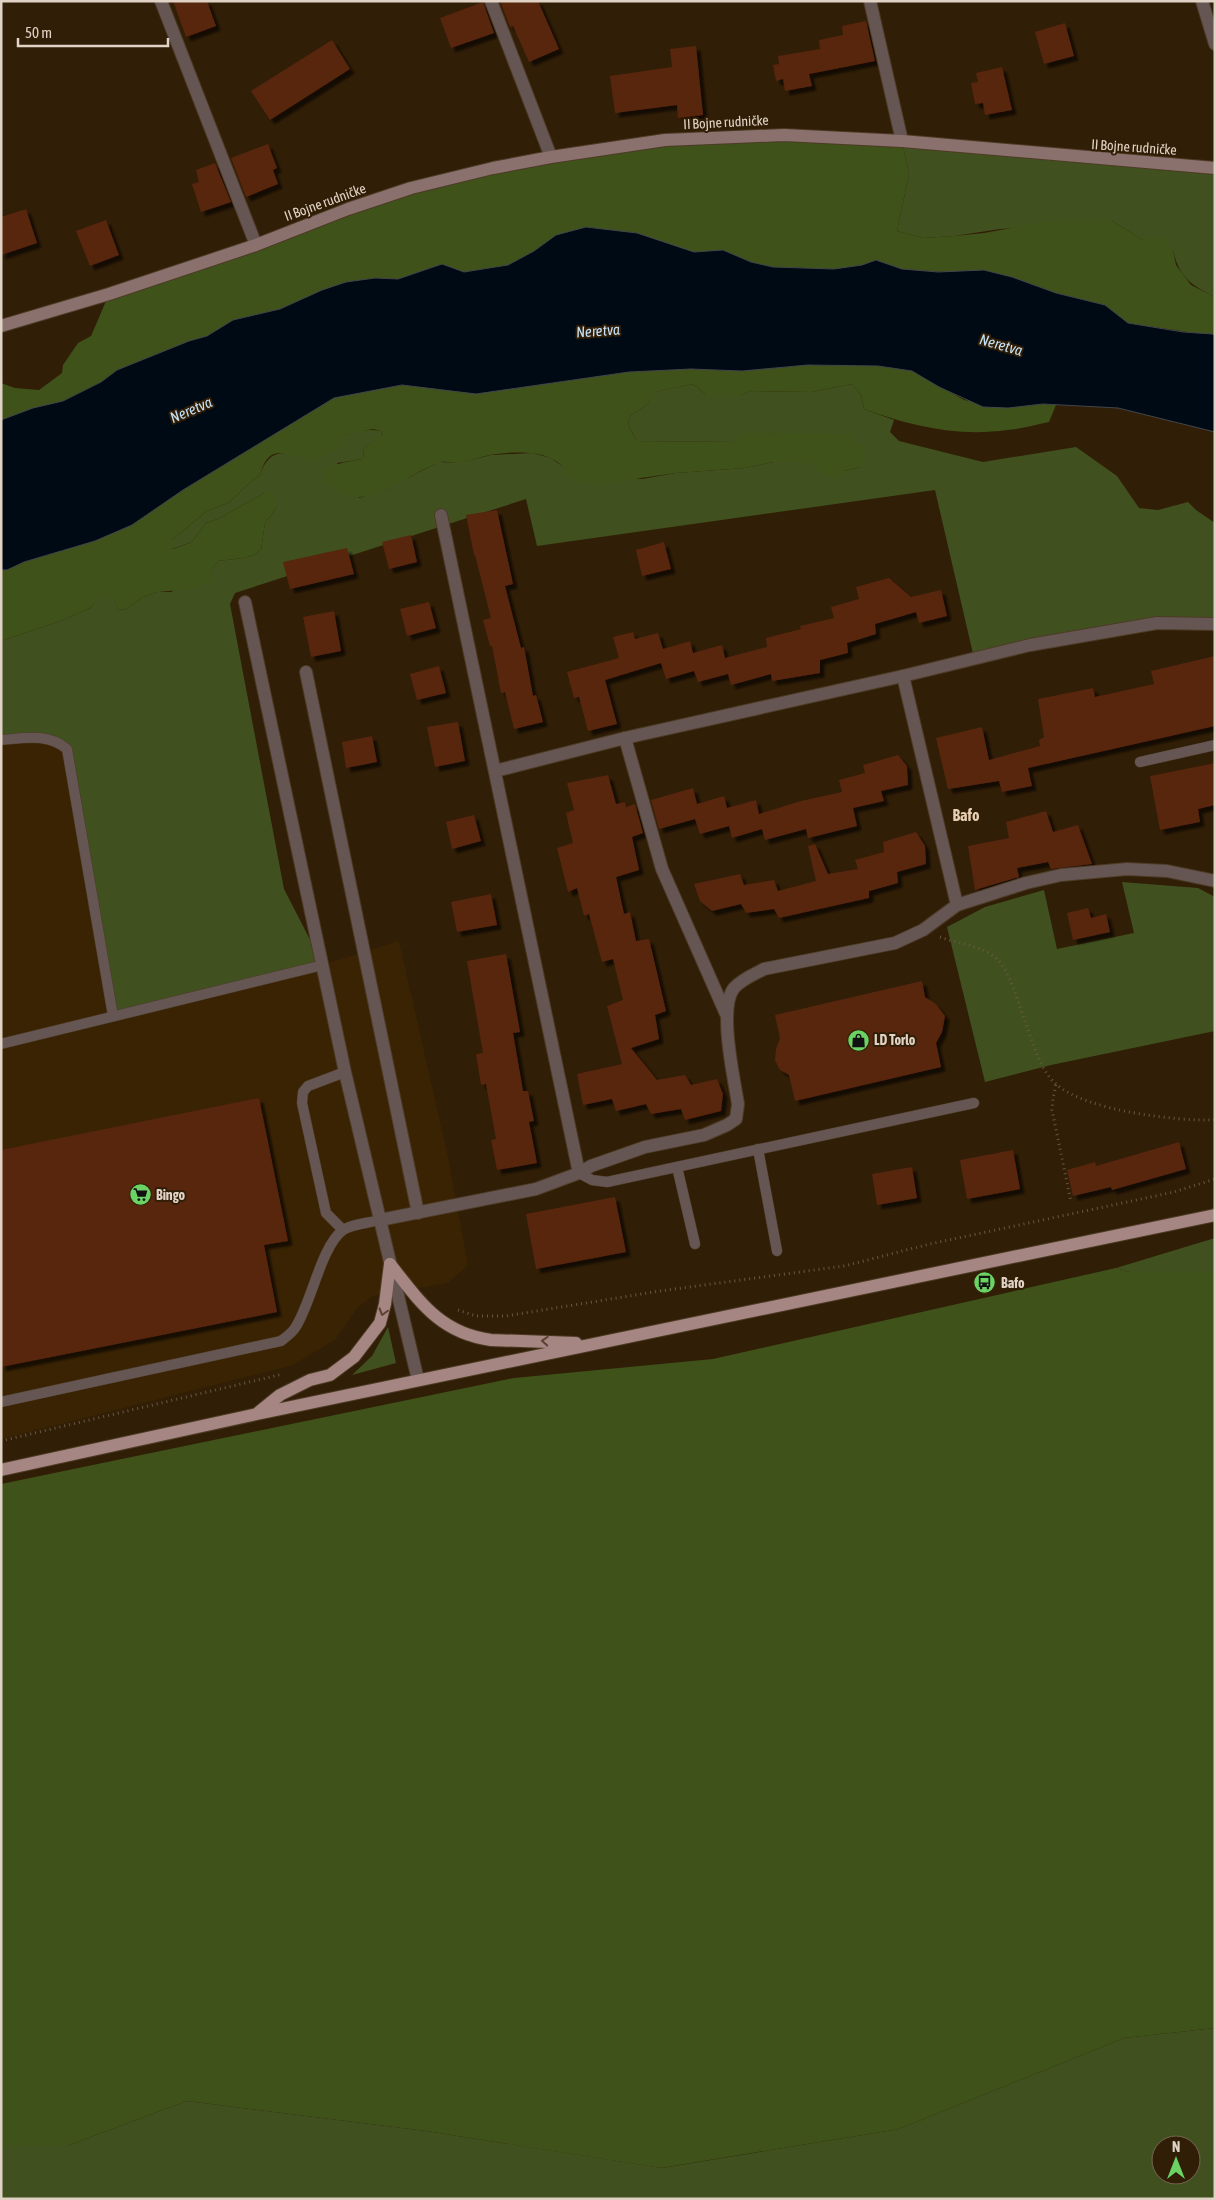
<svg xmlns="http://www.w3.org/2000/svg" width="1216" height="2200" viewBox="0 0 1216 2200" font-family="'Asap Condensed',sans-serif">
<style>
.built{fill:#3a2303}
.green{fill:#40511f;fill-rule:evenodd}
.forest{fill:#3f521a}
.water{fill:#000a15;stroke:#43464a}
.building{fill:#582510;filter:url(#shadow)}
.lines{fill:none;stroke-linecap:round;stroke-linejoin:round}
.lane-casing{stroke:#4d3b25;stroke-width:11}
.street-casing{stroke:#4d3b25;stroke-width:14}
.secondary-casing{stroke:#4d3b25;stroke-width:14}
.primary-casing{stroke:#4d3b25;stroke-width:14}
.path{stroke:#685742;stroke-width:3;stroke-dasharray:1 4;stroke-linecap:butt}
.lane{stroke:#655553;stroke-width:10}
.street{stroke:#655553;stroke-width:12}
.secondary{stroke:#8a716e;stroke-width:12}
.primary{stroke:#a68682;stroke-width:12}
.oneway{stroke:#5a4231}
.labels{text-anchor:middle;stroke-width:4;stroke-linejoin:round;paint-order:stroke}
.street-label{font-size:14px;fill:#e0d3c5;stroke:#311e06}
.poi-label{font-size:14px;font-weight:bold;fill:#e0d3c5;stroke:#311e06;text-anchor:start}
.water-label{font-size:15px;font-style:italic;fill:#c4e2f9;stroke:#311e06}
.quarter-label{font-size:16px;font-weight:bold;fill:#e7cdb1;stroke:#311e06}
</style>
<defs>
<filter id="shadow"><feDropShadow dx="4.5" dy="4.5" stdDeviation="1" flood-color="#0009"/></filter>
</defs>
<rect width="100%" height="100%" fill="#311e06"/>
<polygon class="built" points="50,738 323,965 399,941 448,1157 468,1265 448,1283 373,1296 357,1308 336,1339 293,1365 1,1439 1,741"/>
<g class="green">
<path d="M 902,141 L 1215,168 L 1215,297 C 1191,285 1179,277 1173,250 L 1143,240 L 1112,221 L 1000,229 L 954,236 L 923,238 L 897,231 L 909,174 Z"/>
<path d="M 693,384 L 706,395 L 741,395 L 751,391 L 811,392 L 852,384 L 861,395 L 864,409 L 894,420 L 890,432 L 899,441 L 983,462 L 1076,447 L 1117,476 L 1139,508 L 1158,510 L 1188,502 L 1196,510 L 1215,523 L 1215,624 L 1195,623 L 974,658 L 935,490 L 537,546 L 526,499 L 235,593 L 230,604 L 284,889 L 323,965 L 113,1016 L 67,749 L 60,743 L 1,740 L 1,641 L 63,620 L 90,608 L 101,595 L 114,596 L 118,609 L 125,610 L 143,597 L 158,592 L 171,592 L 212,569 L 218,561 L 243,558 L 254,555 L 261,550 L 265,523 L 277,507 L 264,493 L 220,518 L 206,523 L 192,542 L 172,549 L 172,540 L 207,511 L 230,502 L 247,485 L 260,475 C 265,459 276,448 293,456 C 317,446 355,425 381,431 L 383,436 L 364,448 L 363,459 L 337,463 L 359,498 L 386,489 L 439,462 L 459,463 L 491,455 L 532,453 L 551,458 L 566,469 L 642,479 L 676,473 L 745,468 L 774,462 L 807,462 L 844,471 L 861,467 L 779,434 L 753,433 L 734,442 L 637,441 L 628,425 L 630,416 L 648,404 L 654,392 Z"/>
<polygon points="1122,882 1198,888 1215,897 1215,1031 1051,1065 985,1082 947,927 985,907 1044,890 1057,949 1134,933"/>
<polygon points="1215,1238 1215,1272 1130,1272 1116,1268"/>
<polygon points="388,1327 396,1363 352,1375 372,1356"/>
<path d="M 1215,2028 L 1215,2199 L 1,2199 L 1,2146 L 67,2146 L 187,2101 L 426,2131 L 662,2168 L 899,2129 L 1124,2038 ZM 1161,2145 L 1191,2145 L 1191,2175 L 1161,2175 Z"/>
</g>
<g class="forest">
<polygon points="665,140 902,141 909,174 897,231 923,238 954,236 984,233 1048,221 1112,221 1143,240 1162,238 1173,250 1176,265 1191,285 1215,297 1215,336 1128,323 1105,305 1056,293 1012,277 902,269 876,260 862,265 834,269 773,267 751,262 723,250 694,252 637,233 586,227 556,235 534,251 508,265 464,272 442,264 398,279 375,278 346,282 322,290 280,309 233,320 207,336 189,341 117,370 101,382 63,401 33,408 1,420 1,383 15,388 39,390 62,373 63,365 78,343 91,336 109,294 411,188"/>
<path d="M 808,365 L 878,366 L 912,371 L 964,400 L 1008,408 L 1043,404 L 1056,405 L 1049,422 C 1035,425 1021,429 1007,430 C 958,437 910,426 864,409 L 861,395 L 852,384 L 811,392 L 751,391 L 741,395 L 706,395 L 693,384 L 655,392 L 648,404 L 630,416 L 628,425 L 637,441 L 734,442 L 739,435 L 753,433 L 846,434 L 864,447 L 865,456 L 861,467 L 844,471 L 835,480 L 807,462 L 774,462 L 745,468 L 676,473 L 606,483 L 585,483 L 568,477 C 560,448 513,451 490,455 C 480,457 470,461 460,463 C 453,464 444,460 438,463 C 412,473 389,493 361,497 C 347,499 330,486 322,476 C 332,462 347,462 363,459 L 364,448 L 383,435 L 381,431 L 373,429 L 344,435 L 343,445 C 334,451 326,457 314,459 C 291,462 271,436 260,475 L 247,485 L 230,502 L 207,511 L 172,540 L 173,549 L 192,542 L 206,523 L 220,518 L 264,493 L 273,493 L 277,507 L 265,523 L 261,550 L 254,555 L 243,558 L 218,561 L 212,569 L 211,580 L 191,589 L 158,592 L 143,597 L 125,610 L 118,609 L 114,597 L 101,596 L 90,608 L 63,620 L 1,641 L 1,570 L 7,570 L 24,562 L 95,541 L 132,525 L 183,490 L 334,398 L 402,385 L 432,388 L 551,383 L 629,372 L 691,369 L 742,371 Z"/>
<polygon points="1116,1268 1130,1272 1215,1272 1215,2028 1124,2038 899,2129 661,2168 426,2131 187,2101 67,2146 1,2146 1,1484 514,1378 713,1359"/>
</g>
<polygon class="water" points="586,227 637,233 694,252 723,250 751,262 773,267 834,269 862,265 876,260 902,269 938,272 984,270 1012,277 1056,293 1105,305 1128,323 1183,332 1213,334 1215,336 1215,432 1118,408 1043,404 1008,408 983,407 939,387 912,371 878,366 808,365 742,371 691,369 629,372 476,394 402,385 334,398 183,490 132,525 95,541 24,562 7,570 1,570 1,420 33,408 63,401 101,382 117,370 189,341 207,336 233,320 280,309 322,290 346,282 375,278 398,279 442,264 464,272 508,265 534,251 556,235"/>
<g class="building">
<polygon points="173,1 207,1 216,26 186,37"/>
<polygon points="500,1 538,1 559,49 529,62 513,26 510,27"/>
<polygon points="483,2 494,33 451,48 440,18"/>
<polygon points="866,21 875,61 809,74 812,86 785,91 783,79 776,81 773,65 779,64 778,56 820,49 819,40 843,35 842,26"/>
<polygon points="1065,23 1074,56 1044,64 1035,32"/>
<polygon points="332,40 350,69 270,120 251,91"/>
<polygon points="696,46 703,115 678,118 677,105 615,113 610,76 672,67 670,49"/>
<polygon points="1002,67 1012,110 985,115 983,103 975,104 971,83 978,82 976,73"/>
<polygon points="268,144 277,168 273,170 278,184 246,197 231,158"/>
<polygon points="215,163 231,202 201,212 192,184 199,182 196,170"/>
<polygon points="26,209 37,243 1,255 1,217"/>
<polygon points="106,220 119,255 90,266 76,231"/>
<polygon points="497,510 513,584 505,586 521,648 524,647 533,696 536,695 543,722 514,729 505,692 501,693 492,646 490,646 483,620 491,618 475,555 474,555 466,515"/>
<polygon points="411,535 417,562 389,569 382,542"/>
<polygon points="664,542 671,569 642,576 636,550"/>
<polygon points="347,548 354,574 290,589 283,562"/>
<polygon points="889,578 911,597 941,590 947,616 919,623 916,612 875,624 876,634 847,643 848,653 820,660 820,673 772,681 771,674 731,685 728,674 698,682 694,671 666,679 661,663 605,680 617,724 588,731 579,697 574,698 567,672 619,658 613,637 633,632 635,639 658,633 663,649 690,641 693,653 722,645 725,658 767,647 766,638 801,629 800,626 834,618 831,607 859,599 856,587"/>
<polygon points="429,602 436,628 407,636 400,609"/>
<polygon points="334,611 341,651 311,657 303,617"/>
<polygon points="1215,656 1215,726 1028,768 1032,786 1002,792 999,781 948,789 936,738 982,727 989,760 1040,746 1039,740 1044,737 1038,699 1093,688 1095,697 1154,684 1151,671"/>
<polygon points="439,666 446,693 417,700 410,674"/>
<polygon points="458,722 465,761 435,767 427,727"/>
<polygon points="372,736 377,762 346,768 342,742"/>
<polygon points="898,755 907,766 908,785 881,791 884,801 853,808 857,826 808,838 806,829 765,840 762,829 732,838 729,826 700,834 695,819 659,829 651,800 693,788 697,804 724,796 727,808 756,800 759,814 801,801 842,792 839,780 865,773 863,765"/>
<polygon points="1215,763 1215,805 1198,809 1200,822 1160,830 1150,776"/>
<polygon points="608,775 616,804 625,802 626,807 635,804 643,833 632,837 639,870 616,877 624,914 630,912 636,941 649,939 666,1011 655,1015 659,1039 631,1048 657,1080 685,1075 691,1085 717,1079 723,1094 721,1111 685,1120 681,1109 651,1114 646,1104 616,1111 612,1099 583,1105 577,1074 622,1064 607,1006 623,1000 613,959 602,962 589,914 584,916 577,888 568,892 557,848 573,843 566,813 574,810 567,783"/>
<polygon points="1046,811 1053,832 1078,825 1092,864 1051,869 1048,862 1017,868 1019,877 975,890 968,846 1009,838 1006,822"/>
<polygon points="474,815 481,841 452,849 446,822"/>
<polygon points="916,832 925,846 926,864 897,872 898,883 869,891 869,898 779,918 774,909 746,913 741,904 712,911 700,901 694,884 740,874 744,885 774,880 778,891 816,881 808,846 815,844 828,874 858,869 855,860 884,852 883,842"/>
<polygon points="491,894 497,925 457,932 451,902"/>
<polygon points="1088,908 1091,918 1106,914 1110,932 1073,940 1067,913"/>
<polygon points="506,954 520,1032 513,1033 523,1091 528,1091 534,1121 529,1122 537,1163 497,1170 491,1140 496,1139 486,1084 481,1085 476,1054 483,1053 467,961"/>
<polygon points="922,981 925,997 936,1004 945,1016 942,1032 936,1043 941,1067 795,1101 789,1075 780,1070 775,1060 776,1049 780,1038 775,1015"/>
<polygon points="259,1098 288,1241 264,1245 277,1312 1,1367 1,1150"/>
<polygon points="1179,1142 1186,1169 1112,1190 1111,1187 1073,1196 1067,1170 1095,1162 1096,1166"/>
<polygon points="1013,1150 1020,1189 967,1199 960,1160"/>
<polygon points="912,1167 917,1198 877,1205 872,1174"/>
<polygon points="615,1197 626,1252 536,1269 526,1214"/>
</g>
<g class="lines">
<defs>
<g id="lane">
<path d="M 1,740 C 25,738 48,733 67,749 L 113,1016"/>
<polyline points="1140,762 1215,745"/>
<polyline points="1,1044 323,965"/>
<polyline points="758,1149 777,1251"/>
<polyline points="677,1167 695,1244"/>
<polyline points="579,1173 592,1180 607,1182 974,1103"/>
<polyline points="343,1230 326,1213 302,1103 303,1092 308,1086 345,1072"/>
<path d="M 1,1402 L 281,1341 C 286,1337 292,1333 295,1328 C 311,1305 321,1246 343,1230 C 352,1224 369,1223 380,1220"/>
</g>
<g id="street">
<polyline points="161,1 256,245"/>
<polyline points="491,1 551,157"/>
<polyline points="870,1 902,141"/>
<polyline points="1202,1 1215,44"/>
<polyline points="441,515 579,1173"/>
<polyline points="245,602 345,1072 418,1380"/>
<polyline points="306,672 418,1213"/>
<polyline points="903,676 957,905"/>
<polyline points="625,738 662,869 726,1014"/>
<polyline points="495,771 625,738 903,676 1030,645 1157,623 1215,624"/>
<path d="M 380,1220 L 536,1189 L 579,1173 L 591,1166 L 645,1147 L 704,1135 L 727,1125 L 736,1119 L 738,1104 C 734,1078 718,1008 734,988 C 742,979 753,975 764,969 L 895,943 L 923,930 L 957,905 L 1026,883 L 1061,875 L 1127,869 L 1167,871 L 1215,881"/>
</g>
<polyline id="secondary" points="1,326 109,294 256,245 348,209 411,188 493,168 551,157 665,140 784,135 902,141 1215,168"/>
<g id="primary">
<path d="M 390,1264 C 420,1302 440,1333 491,1340 L 576,1343"/>
<polyline points="259,1412 280,1395 310,1380 330,1375 354,1357 380,1323 385,1304 390,1264"/>
<polyline points="1,1470 257,1414 1215,1215"/>
</g>
</defs>
<use href="#lane" class="lane-casing"/>
<use href="#street" class="street-casing"/>
<use href="#secondary" class="secondary-casing"/>
<use href="#primary" class="primary-casing"/>
<g class="path">
<path d="M 940,937 C 958,944 982,945 997,959 C 1010,971 1018,1003 1025,1021 C 1033,1041 1039,1070 1057,1085 C 1088,1111 1175,1121 1215,1120"/>
<polyline points="1056,1085 1053,1098 1052,1110 1071,1202"/>
<polyline points="458,1310 476,1316 506,1316 660,1291 844,1266 930,1244 1174,1192 1215,1179"/>
<polyline points="1,1441 283,1374"/>
</g>
<use href="#lane" class="lane"/>
<use href="#street" class="street"/>
<use href="#secondary" class="secondary"/>
<use href="#primary" class="primary"/>
</g>
<defs><path id="oneway-chevron" d="M-2-3.5L2.5 0L-2 3.5" fill="none" stroke-width="1.6" stroke-linecap="round" stroke-linejoin="round" transform="scale(1.25)"/></defs>
<g class="oneway">
<use href="#oneway-chevron" transform="translate(383 1312) rotate(106)"/>
<use href="#oneway-chevron" transform="translate(545 1341) rotate(-177)"/>
</g>
<defs>
<symbol id="shop-disc" viewBox="-11 -11 22 22"><circle r="9.5" fill="#6bd363" stroke="#311e06"/><path d="M-5-2.5h2.3a2.7 3.5 0 0 1 5.4 0H5L5.5 6h-11ZM-1.5-2.5h3a1.5 2.3 0 0 0-3 0Z" fill="#111"/></symbol>
<symbol id="supermarket-disc" viewBox="-11 -11 22 22"><circle r="9.5" fill="#6bd363" stroke="#311e06"/><path d="M-6-5.5h2.5l.6 2H6L4.5 2H-2.5L-4.4-4H-6ZM-1.5 3.2a1.3 1.3 0 1 0 .1 0ZM3 3.2a1.3 1.3 0 1 0 .1 0Z" fill="#111"/></symbol>
<symbol id="bus-disc" viewBox="-11 -11 22 22"><circle r="9.5" fill="#6bd363" stroke="#311e06"/><path d="M-5-6H5V4H4V6H2V4H-2V6H-4V4H-5ZM-3.5-4V0h7V-4ZM-3.5 1.2v1.5H-2V1.2ZM2 1.2v1.5H3.5V1.2Z" fill="#111"/></symbol>
</defs>
<g fill-rule="evenodd">
<use href="#shop-disc" x="846" y="1028" width="25" height="25"/>
<use href="#supermarket-disc" x="128" y="1182" width="25" height="25"/>
<use href="#bus-disc" x="972" y="1270" width="25" height="25"/>
</g>
<g class="labels">
<g class="street-label">
<text transform="translate(726 122) rotate(-3)" y="5">II Bojne rudničke</text>
<text transform="translate(1134 147) rotate(4)" y="5">II Bojne rudničke</text>
<text transform="translate(325 202) rotate(-20)" y="5">II Bojne rudničke</text>
</g>
<g class="poi-label">
<text x="874" y="1045">LD Torlo</text>
<text x="156" y="1200">Bingo</text>
<text x="1001" y="1288">Bafo</text>
</g>
<g class="water-label">
<text transform="translate(598 331) rotate(-4)" y="5">Neretva</text>
<text transform="translate(1001 345) rotate(16)" y="5">Neretva</text>
<text transform="translate(191 410) rotate(-23)" y="5">Neretva</text>
</g>
<g class="quarter-label">
<text x="966" y="821">Bafo</text>
</g>
</g>
<rect width="1216" height="2200" fill="none" stroke="#e0d3c5" stroke-width="5"/>
<g transform="translate(1176 2160)"><circle r="24" fill="#311e06" stroke="#776652"/>
<path d="M0-4L9 19L0 12L-9 19Z" fill="#6bd363"/>
<text y="-8" font-size="14" font-weight="bold" text-anchor="middle" fill="#e0d3c5">N</text>
</g>
<path d="M18 38v8h150v-8" fill="none" stroke="#e0d3c5" stroke-width="2.5"/>
<text x="25" y="38" font-size="15" fill="#e0d3c5" stroke="#311e06" stroke-width="4" paint-order="stroke">50 m</text>
</svg>
